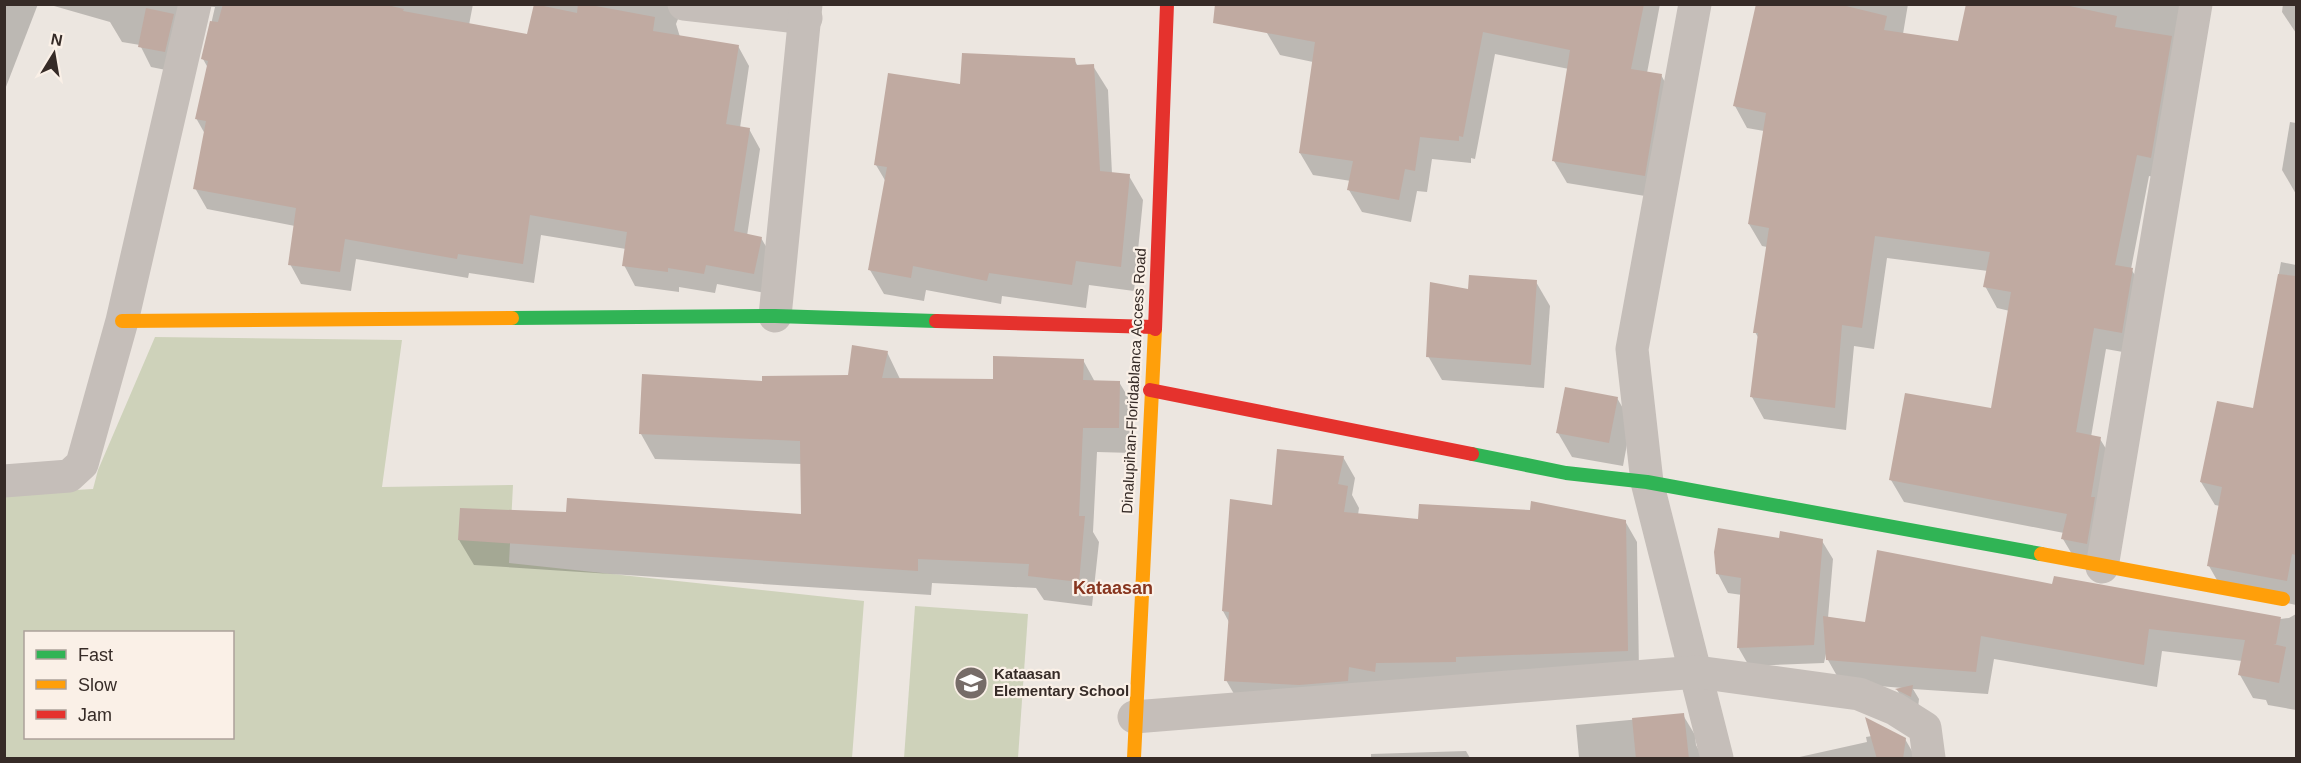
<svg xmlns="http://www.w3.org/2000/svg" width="2301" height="763" viewBox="0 0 2301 763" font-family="Arial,sans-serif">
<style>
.green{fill:#ced2ba;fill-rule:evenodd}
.shadow{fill:#0003}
.building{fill:#c0aaa1}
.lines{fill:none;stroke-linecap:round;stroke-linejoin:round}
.street{stroke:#c5beb9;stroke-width:33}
.fast{stroke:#30b455;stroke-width:14}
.slow{stroke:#ff9f0a;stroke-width:14}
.jam{stroke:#e5322d;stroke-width:14}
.labels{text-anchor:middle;stroke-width:4.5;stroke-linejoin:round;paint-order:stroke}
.street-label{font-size:15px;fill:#362b27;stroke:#faf0e7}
.poi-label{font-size:15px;font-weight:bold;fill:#362b27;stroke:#faf0e7;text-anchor:start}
.quarter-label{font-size:18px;font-weight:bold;fill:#87351f;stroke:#faf0e7}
</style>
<rect width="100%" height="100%" fill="#ece6e0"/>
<g class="green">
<path d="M 155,337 L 402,340 L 382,487 L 513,485 L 509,563 L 864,601 L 852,758 L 5,758 L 5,494 L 93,489 L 98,470 ZM 26,632 L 232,632 L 232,738 L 26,738 Z"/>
<polygon points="915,606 1028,614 1018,758 904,758"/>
</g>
<g class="shadow">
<polygon points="4,4 38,4 4,92"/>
<polygon points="47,4 473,4 469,25 528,35 536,4 684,4 676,24 680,37 738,46 749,66 740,128 749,129 760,149 747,236 761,238 773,258 765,293 717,284 715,293 679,287 679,292 635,286 624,265 626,249 541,235 534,283 469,273 468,278 356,259 351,291 301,284 290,264 295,226 207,209 195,188 205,134 196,118 208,68 203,59 215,7 201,6 176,72 151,67 140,45 122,42 110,22"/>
<polygon points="1272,4 1660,4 1647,73 1661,75 1674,98 1657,198 1567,183 1554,161 1569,69 1495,54 1475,159 1471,158 1471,163 1432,159 1427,192 1417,191 1411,222 1362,212 1349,190 1351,181 1313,175 1300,153 1313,62 1280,55 1267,33"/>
<polygon points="1757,4 1908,4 1903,34 1960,42 1967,4 2180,4 2163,179 2149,176 2131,269 2145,291 2134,354 2106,349 2091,437 2100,439 2113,460 2099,565 2076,561 2063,539 2064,533 1904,502 1891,480 1992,410 2010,311 1997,308 1985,286 1988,271 1887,258 1874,349 1854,346 1846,430 1764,419 1752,397 1759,339 1755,332 1767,247 1762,246 1749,224 1764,131 1747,128 1735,106"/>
<polygon points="2283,4 2296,4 2296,33 2282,12"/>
<polygon points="1074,60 1078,66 1093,66 1108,90 1112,174 1129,176 1143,200 1134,291 1089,285 1086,308 1002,296 1001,304 926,290 924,301 884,294 870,270 886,182 876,165 961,86"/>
<polygon points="2290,122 2296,123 2296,194 2282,170"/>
<polygon points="2281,262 2296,265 2296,605 2222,589 2209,566 2220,506 2215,505 2201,482 2254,410"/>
<polygon points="1536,282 1550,306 1544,388 1442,380 1428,356 1469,291"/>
<polygon points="887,352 900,379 994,380 1083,360 1095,382 1119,382 1134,407 1133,453 1097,452 1093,532 1099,542 1092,606 1044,600 1036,588 932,583 931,595 474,565 459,540 461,509 567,514 803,515 802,464 655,459 641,434 763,383 849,376"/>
<polygon points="1617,398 1631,422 1623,466 1572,457 1558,433"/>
<polygon points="1343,457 1355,478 1352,495 1359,508 1358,515 1420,521 1625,521 1637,542 1639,672 1238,701 1226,680 1229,622 1223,611 1273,507"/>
<polygon points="1780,540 1822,541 1833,559 1828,618 1866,623 2054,586 2280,619 2289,618 2296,614 2296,710 2268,705 2266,700 2253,698 2240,675 2242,661 2162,651 2157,687 1994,659 1988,694 1913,689 1919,699 1918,708 1904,701 1897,690 1903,688 1841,683 1828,660 1827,649 1824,663 1749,666 1738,647 1742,595 1728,593 1718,574"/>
<polygon points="1683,715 1695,735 1696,745 1703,758 1579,758 1576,725"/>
<polygon points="1872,736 1905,739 1916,758 1795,758 1867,742 1866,737"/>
<polygon points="1466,751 1470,758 1371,758 1371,754"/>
</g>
<g class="building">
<polygon points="223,4 383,4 404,9 403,11 527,34 534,4 577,13 578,4 585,4 655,17 653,31 739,45 726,124 750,128 734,231 762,237 754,274 706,265 704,274 668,268 668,272 622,266 627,232 530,215 523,264 458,254 457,259 345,239 340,272 288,265 296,208 193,189 206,121 195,119 208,61 201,59 210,21 218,22"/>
<polygon points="1215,4 1644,4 1631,69 1662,74 1645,176 1552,161 1570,50 1483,32 1463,137 1459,136 1459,141 1420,137 1415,171 1405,169 1399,200 1347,190 1353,161 1299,153 1315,42 1213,23"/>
<polygon points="1756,4 1838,4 1887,16 1884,30 1958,41 1966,4 2060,4 2117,16 2115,27 2172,36 2151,158 2137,155 2115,265 2133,268 2122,333 2094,328 2076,432 2101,437 2091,497 2095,497 2087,544 2061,539 2067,514 1889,480 1905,393 1991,408 2011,292 1983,287 1990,252 1875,236 1862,328 1842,325 1835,408 1750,397 1758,333 1753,333 1769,228 1748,224 1766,113 1733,106"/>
<polygon points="146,8 174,14 165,52 138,47"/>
<polygon points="962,53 1075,58 1076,65 1094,64 1100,171 1130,174 1121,267 1076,261 1072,285 989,273 987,281 913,266 911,278 868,270 887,167 874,165 888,73 960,84"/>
<polygon points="2278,274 2296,276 2296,555 2292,554 2287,581 2207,566 2222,487 2200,482 2217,401 2253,408"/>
<polygon points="1469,275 1537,280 1531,365 1426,357 1430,282 1468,289"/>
<polygon points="852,345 888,351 882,378 993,379 993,356 1084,359 1083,380 1120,381 1119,428 1083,428 1079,516 1085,516 1079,582 1028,576 1029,564 918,559 918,571 458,540 460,508 566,512 567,498 801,514 800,441 639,434 642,374 762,381 762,376 848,375"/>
<polygon points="1565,387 1618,397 1609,443 1556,433"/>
<polygon points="1277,449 1344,456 1338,484 1348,486 1344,512 1418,519 1419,504 1530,510 1531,501 1626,520 1628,651 1456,657 1456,662 1376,663 1375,672 1349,667 1348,681 1299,685 1224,681 1229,612 1222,611 1230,499 1272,505"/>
<polygon points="1718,528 1779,538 1780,531 1823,539 1814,645 1737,648 1741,578 1716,574 1714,552"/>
<polygon points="1877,550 2052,584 2054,576 2281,617 2276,644 2273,644 2286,647 2279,683 2238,675 2245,640 2149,629 2144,665 1981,636 1976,672 1826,660 1823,616 1865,622"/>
<polygon points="1913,685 1911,697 1895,689"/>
<polygon points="1684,713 1689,759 1636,759 1632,718"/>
<polygon points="1865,717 1906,738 1903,759 1877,759"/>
</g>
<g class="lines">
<g class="street">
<polyline points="684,4 806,18"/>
<polyline points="1695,4 1632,349 1647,482 1717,758"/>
<polyline points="775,316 806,4"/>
<polyline points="4,481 69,476 82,464 122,321 195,4"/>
<polyline points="2102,567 2196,4"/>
<polyline points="1134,717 1697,672 1859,694 1895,709 1925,728 1929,758"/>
</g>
<g class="fast">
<polyline points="512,318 775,316 936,321"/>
<polyline points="1472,454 1566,473 1647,482 2041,554"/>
</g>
<g class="slow">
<polyline points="122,321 512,318"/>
<polyline points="2041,554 2283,599"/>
<polyline points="1134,758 1155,329"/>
</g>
<g class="jam">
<polyline points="936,321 1155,327"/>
<polyline points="1155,329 1167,4"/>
<polyline points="1150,390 1472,454"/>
</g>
</g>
<defs>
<symbol id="school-disc" viewBox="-11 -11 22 22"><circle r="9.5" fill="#766c68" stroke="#faf0e7"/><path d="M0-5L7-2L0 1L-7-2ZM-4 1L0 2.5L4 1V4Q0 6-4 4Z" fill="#fff"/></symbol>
</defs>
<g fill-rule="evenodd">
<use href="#school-disc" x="952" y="664" width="38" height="38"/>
</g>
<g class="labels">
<g class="street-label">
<text transform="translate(1134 381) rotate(-87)" y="5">Dinalupihan-Floridablanca Access Road</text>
</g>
<g class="poi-label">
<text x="994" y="679">Kataasan<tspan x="994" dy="17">Elementary School</tspan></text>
</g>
<g class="quarter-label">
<text x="1113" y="594">Kataasan</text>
</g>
</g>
<rect width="2301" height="763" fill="none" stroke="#362b27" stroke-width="12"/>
<rect x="24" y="631" width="210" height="108" fill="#faf0e7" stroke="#aca19a" stroke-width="1.5"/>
<rect x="36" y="650" width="30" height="9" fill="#30b455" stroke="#aca19a" stroke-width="1.5"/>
<text x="78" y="661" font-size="18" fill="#362b27">Fast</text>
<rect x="36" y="680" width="30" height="9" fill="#ff9f0a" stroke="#aca19a" stroke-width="1.5"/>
<text x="78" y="691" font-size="18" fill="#362b27">Slow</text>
<rect x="36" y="710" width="30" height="9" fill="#e5322d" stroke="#aca19a" stroke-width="1.5"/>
<text x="78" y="721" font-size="18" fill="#362b27">Jam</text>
<g transform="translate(54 54) rotate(11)" stroke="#faf0e7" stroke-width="4.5" paint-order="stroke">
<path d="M0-4.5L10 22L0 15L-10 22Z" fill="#362b27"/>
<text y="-9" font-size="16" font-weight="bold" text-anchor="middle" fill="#362b27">N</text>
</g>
</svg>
